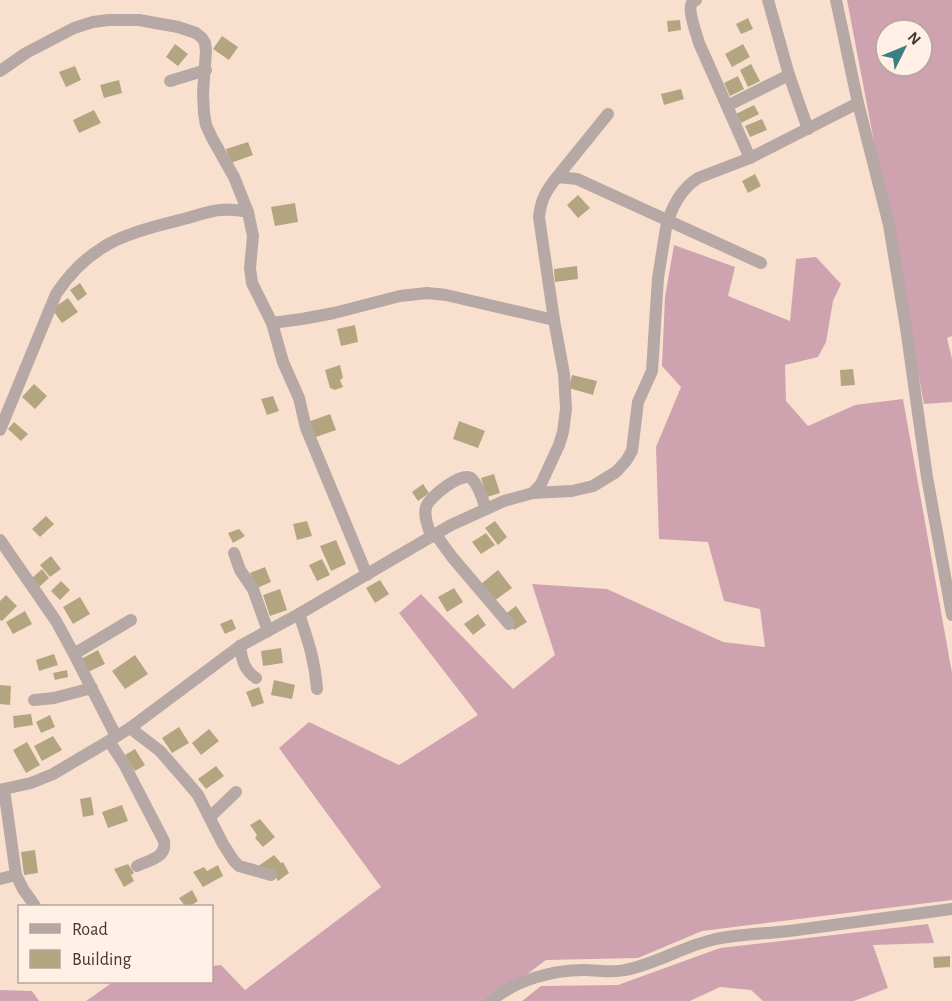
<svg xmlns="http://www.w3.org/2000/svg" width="952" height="1001" viewBox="0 0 952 1001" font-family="'Alegreya Sans',sans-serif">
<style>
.forest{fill:#cea3af;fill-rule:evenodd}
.building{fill:#b4a581}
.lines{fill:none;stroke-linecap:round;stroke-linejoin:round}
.street{stroke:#b6a8a5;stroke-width:12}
</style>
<rect width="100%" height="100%" fill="#f9e0ce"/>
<g class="forest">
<path d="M 847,0 L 952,0 L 952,336 L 947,338 L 952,359 L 952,402 L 924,404 ZM 886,30 L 922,30 L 922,66 L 886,66 Z"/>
<polygon points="674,245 735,267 728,296 790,321 796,259 816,257 841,284 833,301 826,342 818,357 785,365 786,401 808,426 855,405 903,399 952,673 952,900 702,931 638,958 546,960 492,1001 86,1001 113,982 212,982 212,966 221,965 245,990 381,887 279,748 309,722 399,765 478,715 399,613 421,594 513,689 555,655 532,584 607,589 723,642 765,647 760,609 724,601 708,542 659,539 656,447 681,387 662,366 665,297"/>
<polygon points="928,924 934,943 873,945 888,988 854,1001 763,1001 751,990 720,987 690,1001 522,1001 541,986 618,985 720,948"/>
<polygon points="0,990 32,991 39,1001 0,1001"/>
</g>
<g class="building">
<polygon points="748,18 753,29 741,34 736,24"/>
<polygon points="680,20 681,30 668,32 667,21"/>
<polygon points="222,36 238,47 229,60 213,49"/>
<polygon points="175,44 188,54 178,66 166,57"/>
<polygon points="743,44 750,57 732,67 725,54"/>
<polygon points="751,64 760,81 748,87 740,70"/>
<polygon points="75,66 81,80 66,87 59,72"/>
<polygon points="738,76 744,89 730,96 724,83"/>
<polygon points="119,80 122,93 104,98 100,85"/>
<polygon points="681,89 684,99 664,105 661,94"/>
<polygon points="754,105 759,114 741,123 736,114"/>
<polygon points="94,110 101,123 79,133 73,120"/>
<polygon points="762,119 767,130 750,137 745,126"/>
<polygon points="248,142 253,155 231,163 226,149"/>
<polygon points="755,174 761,186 748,193 742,181"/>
<polygon points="578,195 590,208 578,218 567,205"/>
<polygon points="295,203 298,222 275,226 271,207"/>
<polygon points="577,266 578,279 555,282 554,269"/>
<polygon points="80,283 87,294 78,301 70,290"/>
<polygon points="68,298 78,312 62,323 52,309"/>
<polygon points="355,325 358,342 341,346 337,329"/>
<polygon points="340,365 343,378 340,380 343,387 335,390 330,388 325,370"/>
<polygon points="853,369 855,385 841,386 840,370"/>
<polygon points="572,375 597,381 593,395 569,388"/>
<polygon points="34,384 47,396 35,409 22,397"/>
<polygon points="273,396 279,411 267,415 261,399"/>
<polygon points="330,414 336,430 313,438 308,422"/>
<polygon points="459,421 485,431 478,448 453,439"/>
<polygon points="14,422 28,434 21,441 8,429"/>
<polygon points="494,474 500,493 487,497 481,478"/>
<polygon points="423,484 429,493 418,501 412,492"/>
<polygon points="46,516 54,524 40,537 32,529"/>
<polygon points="307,521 312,536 297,540 293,524"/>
<polygon points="495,521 507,537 498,545 485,528"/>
<polygon points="239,529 245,536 233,543 228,533"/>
<polygon points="486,533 495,545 481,554 472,542"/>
<polygon points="336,540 346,564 331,571 320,546"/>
<polygon points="51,556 61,569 50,577 40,565"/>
<polygon points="322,559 330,575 317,581 309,565"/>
<polygon points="265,567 271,582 257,588 250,573"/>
<polygon points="42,569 49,578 38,588 31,579"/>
<polygon points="498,570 512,588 494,601 481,584"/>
<polygon points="380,580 389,594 375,603 366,588"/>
<polygon points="61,581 70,590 60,600 51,591"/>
<polygon points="454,588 463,602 447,612 438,597"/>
<polygon points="280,589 287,610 270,616 263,595"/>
<polygon points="6,595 17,606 2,621 0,620 0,601"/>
<polygon points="80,597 90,614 73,624 63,607"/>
<polygon points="516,606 527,622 514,630 504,615"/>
<polygon points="25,611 32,624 13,634 6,622"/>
<polygon points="478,614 486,625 473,635 464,624"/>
<polygon points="232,619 236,629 225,634 220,624"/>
<polygon points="281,648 283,663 263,666 261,651"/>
<polygon points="98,650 105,664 88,672 81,659"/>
<polygon points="54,654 58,665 39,671 36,660"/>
<polygon points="135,655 148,674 125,689 112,671"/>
<polygon points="67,670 68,677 55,680 53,673"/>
<polygon points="274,680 295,685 292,699 271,695"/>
<polygon points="0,685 11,686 10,705 0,704"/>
<polygon points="259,687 264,703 252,707 246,692"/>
<polygon points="31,714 33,725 14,728 13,716"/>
<polygon points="50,715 55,727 41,733 36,722"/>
<polygon points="179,727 189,743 172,753 162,738"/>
<polygon points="209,729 219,741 201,755 192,743"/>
<polygon points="53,736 62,750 42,761 34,746"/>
<polygon points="27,742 40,765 26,773 13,750"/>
<polygon points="135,749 145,765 135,771 125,755"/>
<polygon points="216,766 224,776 206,789 198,779"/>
<polygon points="91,797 94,815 83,817 80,799"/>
<polygon points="122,805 128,821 108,828 102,812"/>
<polygon points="260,819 275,837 263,847 255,838 257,835 250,825"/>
<polygon points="35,850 38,873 24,875 21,852"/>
<polygon points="274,855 281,863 283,862 289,873 278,881 273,872 257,867"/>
<polygon points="128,864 134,873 131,875 134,881 124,887 114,869"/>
<polygon points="218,865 223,876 203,887 193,872 204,867 207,871"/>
<polygon points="192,890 198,901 190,906 185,906 179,898"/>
<polygon points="950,956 950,967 934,968 933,957"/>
</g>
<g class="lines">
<g class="street">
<path d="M 696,0 C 694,1 693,2 692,3 C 687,10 697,35 699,43 L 750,158"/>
<polyline points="768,0 789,75 808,129"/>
<polyline points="836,0 858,103 889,225 906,328 927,477 952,615"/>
<polyline points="0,71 26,53 74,28 93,22 109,20 139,20 178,27 196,33 202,38 205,43 206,51 203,93 204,113 206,125 212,138 234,177 248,212 253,236 250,268 252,283 272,323 283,362 299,398 306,428 367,575"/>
<polyline points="170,81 206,70"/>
<polyline points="727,106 789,75"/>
<polyline points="557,177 608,114"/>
<polyline points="272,323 302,319 334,313 400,296 427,293 446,295 554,320"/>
<path d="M 0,430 L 56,294 C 68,276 84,259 102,248 C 122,234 160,225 184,219 C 196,216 208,211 220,210 C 230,209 239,210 248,212"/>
<path d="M 533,493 L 541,484 L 559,445 L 563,432 L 566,409 L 564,374 L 554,320 L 539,217 C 541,199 546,191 557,177 L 577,179 L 761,263"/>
<polyline points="436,535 452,557 509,624"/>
<path d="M 431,537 C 429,528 422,514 427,505 C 431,496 463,470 472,479 C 479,486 483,500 486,509"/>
<polyline points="0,540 56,621 74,654 116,736"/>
<polyline points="234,553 240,570 253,589 268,631"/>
<path d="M 299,614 C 308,640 315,661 317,689"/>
<path d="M 240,646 C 242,660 244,670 256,678"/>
<polyline points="74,654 131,620"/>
<polyline points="34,700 54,698 92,688"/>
<polyline points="130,728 160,751 187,782 198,795 223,844 234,861 239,866 271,875"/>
<path d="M 109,741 L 124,764 L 164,841 C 167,858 149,860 137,866"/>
<polyline points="4,789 16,875 23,889 35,906"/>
<path d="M 0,790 L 31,783 L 53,774 L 109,741 L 130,728 L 240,646 L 299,614 L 451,525 L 504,501 L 533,493 L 572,491 L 593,486 L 616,472 L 626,461 L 632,451 L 638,402 L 652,371 L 658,278 L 666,228 C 671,208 681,189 698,178 L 750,158 L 858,103"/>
<polyline points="210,817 236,792"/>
<polyline points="0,879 16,875"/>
<path d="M 491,1001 C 516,980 552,970 584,970 C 598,970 612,973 625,970 C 656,964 682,947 712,940 C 736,934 763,934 789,931 C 843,924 898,916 952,909"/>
</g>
</g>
<rect x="18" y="905" width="195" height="78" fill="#ffefe4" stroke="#b4a69d" stroke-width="1.5"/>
<rect x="30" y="924" width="30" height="9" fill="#b6a8a5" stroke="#b4a69d" stroke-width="1.5"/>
<text x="72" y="935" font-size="18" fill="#433932">Road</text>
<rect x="30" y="950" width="30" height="18" fill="#b4a581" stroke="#b4a69d" stroke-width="1.5"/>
<text x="72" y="965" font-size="18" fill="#433932">Building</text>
<g transform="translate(904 48) rotate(47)"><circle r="28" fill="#ffefe4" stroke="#b4a69d" stroke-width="1.5"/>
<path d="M0-4.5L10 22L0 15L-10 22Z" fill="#388086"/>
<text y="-9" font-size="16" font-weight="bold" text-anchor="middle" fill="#433932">N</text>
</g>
</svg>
